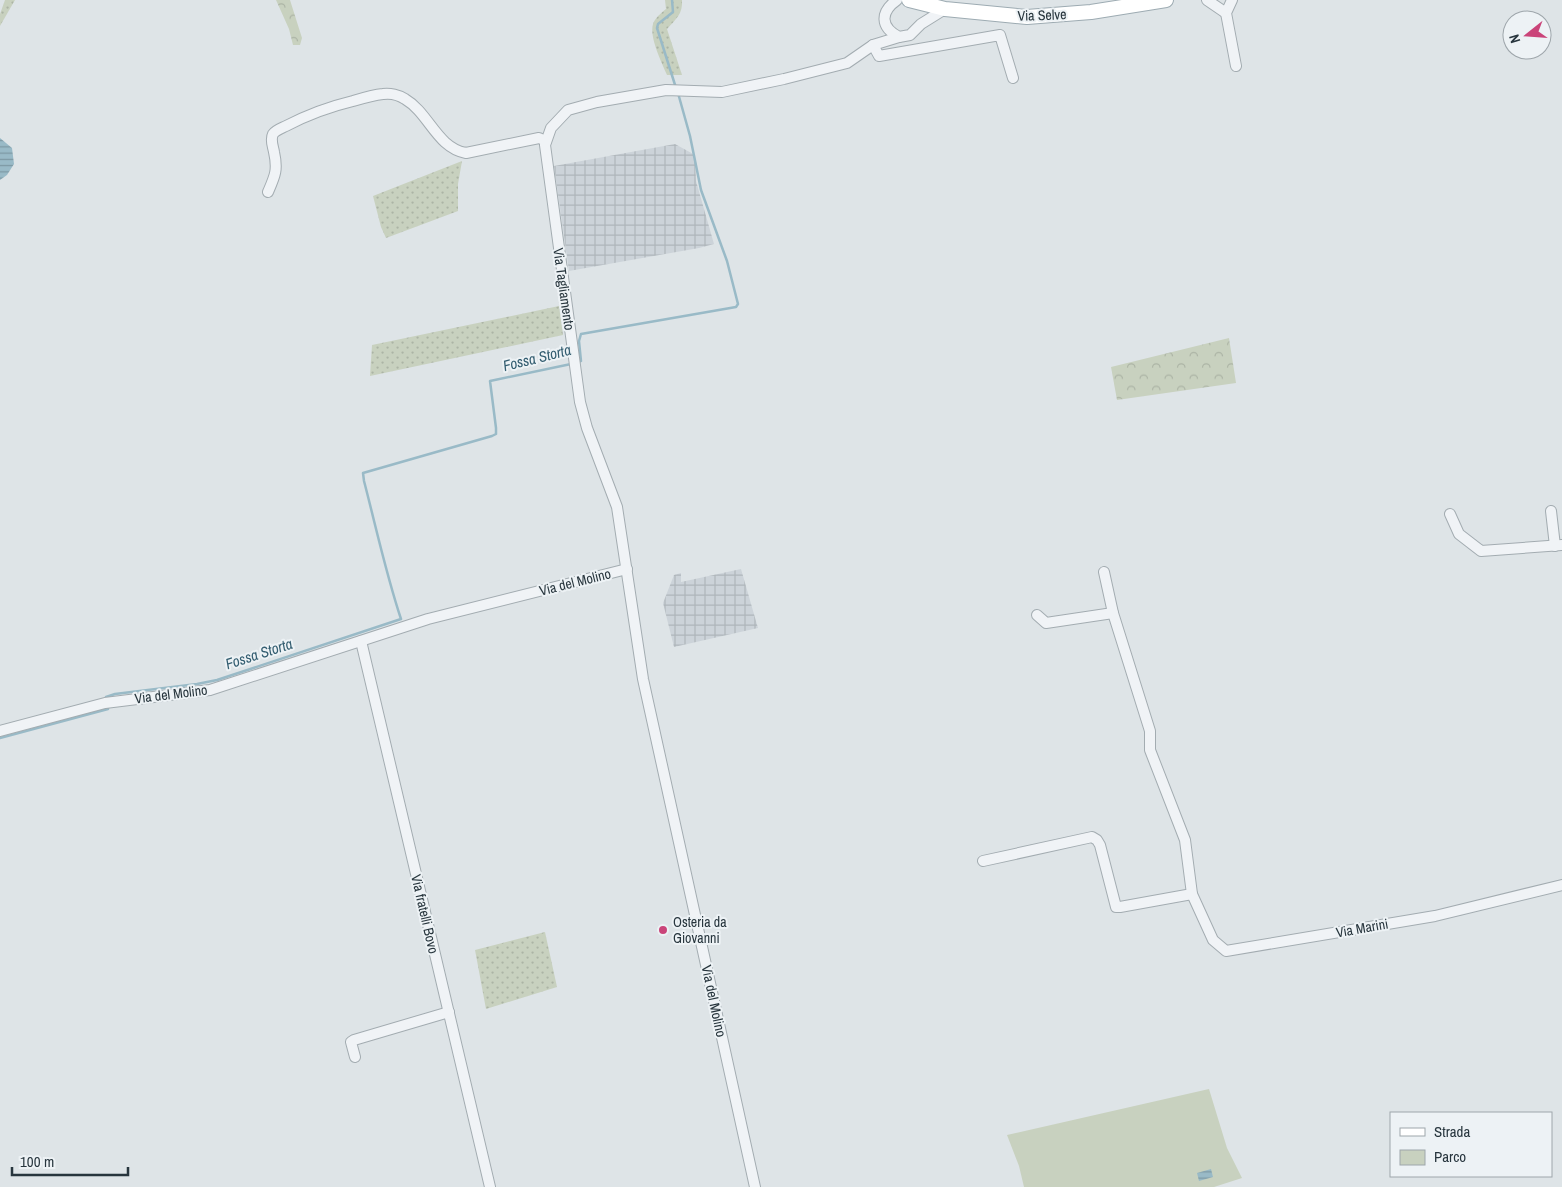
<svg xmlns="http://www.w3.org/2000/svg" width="1562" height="1187" viewBox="0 0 1562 1187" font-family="'Archivo Narrow',sans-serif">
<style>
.industrial{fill:url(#industrial-grid)}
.grass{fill:url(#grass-dots)}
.forest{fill:url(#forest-crowns)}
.park{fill:#c8d1bf}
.water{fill:url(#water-rules)}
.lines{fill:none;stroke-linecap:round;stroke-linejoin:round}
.stream{stroke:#99bac7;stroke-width:2.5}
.minor-casing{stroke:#a3acb1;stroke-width:12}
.major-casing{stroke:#9dabb2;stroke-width:16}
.minor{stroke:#f0f3f6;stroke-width:10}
.major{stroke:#fff;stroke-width:14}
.poi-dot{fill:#ca4479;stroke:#edf2f5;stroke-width:2}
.labels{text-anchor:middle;stroke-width:4;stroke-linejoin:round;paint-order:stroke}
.street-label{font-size:14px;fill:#27353d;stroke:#edf2f5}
.poi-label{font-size:14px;fill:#27353d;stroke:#edf2f5;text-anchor:start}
.water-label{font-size:15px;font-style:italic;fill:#335d70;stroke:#edf2f5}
</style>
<defs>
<pattern id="industrial-grid" width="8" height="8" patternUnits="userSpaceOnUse" patternTransform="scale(1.25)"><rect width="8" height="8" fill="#ccd3d9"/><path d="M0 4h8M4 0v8" fill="none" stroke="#afb6bb"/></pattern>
<pattern id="grass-dots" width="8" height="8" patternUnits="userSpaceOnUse" patternTransform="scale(1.25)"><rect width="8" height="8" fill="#c8d1bf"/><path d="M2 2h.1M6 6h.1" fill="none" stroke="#acb4a5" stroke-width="1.8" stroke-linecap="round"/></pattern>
<pattern id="forest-crowns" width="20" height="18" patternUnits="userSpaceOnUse" patternTransform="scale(1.25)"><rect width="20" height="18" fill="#c8d1bf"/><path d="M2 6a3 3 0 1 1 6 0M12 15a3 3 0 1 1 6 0" fill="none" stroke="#acb4a5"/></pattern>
<pattern id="water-rules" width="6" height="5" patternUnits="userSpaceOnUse" patternTransform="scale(1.25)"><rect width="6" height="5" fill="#99bac7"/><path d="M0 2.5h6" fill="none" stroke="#7d98a3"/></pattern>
</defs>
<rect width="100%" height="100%" fill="#dee4e7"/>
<g class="industrial">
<polygon points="675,144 695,155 696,181 714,244 699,248 569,271 554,166"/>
<polygon points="741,569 758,628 674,647 663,603 674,575 681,573 681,582"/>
</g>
<g class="grass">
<polygon points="5,0 15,0 0,26 0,14"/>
<path d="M 665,0 L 682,0 C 683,14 676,19 667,29 L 682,75 L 667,75 C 662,63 649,37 653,24 C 655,18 661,13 666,9 Z"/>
<polygon points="462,161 458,184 458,211 386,238 381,227 373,196"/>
<polygon points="559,306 563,335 370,376 372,345"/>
<polygon points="545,932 557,987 486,1009 475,950"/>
</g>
<g class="forest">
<polygon points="276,0 290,0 302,38 300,45 293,45 289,29"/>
<polygon points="1229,338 1236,383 1117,400 1111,367"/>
</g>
<polygon class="park" points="1209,1089 1227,1148 1242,1178 1214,1187 1024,1187 1019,1166 1007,1135"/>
<g class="water">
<polygon points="0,138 12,148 14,164 7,175 0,180"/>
<polygon points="1211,1169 1213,1177 1199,1181 1197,1173"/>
</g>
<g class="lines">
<g class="stream">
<polyline points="672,0 673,12 658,24 657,28 676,88"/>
<polyline points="577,363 581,361 579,341 581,334 736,307 738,304 727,261 701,190 690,136 678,93"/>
<path d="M 105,699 L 106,697 L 115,694 L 197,684 L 217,680 L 401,619 C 386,574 376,527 364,481 L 363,473 L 492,436 L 496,434 L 496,428 L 490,381 L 571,364"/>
<polyline points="0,738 108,709 108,707"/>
</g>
<defs>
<g id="minor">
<path d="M 897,0 C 880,12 880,27 899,37 L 910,35 L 921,24 L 945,9"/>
<polyline points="1207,0 1226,13"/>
<polyline points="1232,0 1226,13 1236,66"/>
<polyline points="873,45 879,56 1000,35 1013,78"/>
<path d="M 268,192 C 275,176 278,170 274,152 C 273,146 270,140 273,134 C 276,130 282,128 286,126 C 309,114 328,107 353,101 C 363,98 373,95 383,94 C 390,93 399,95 405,99 C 429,113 437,148 466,153 L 539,138 L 546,141"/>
<polyline points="1551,511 1555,546"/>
<polyline points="1450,514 1459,534 1481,551 1562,545"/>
<polyline points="1104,572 1113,613 1150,731 1150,750 1185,840 1192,894 1213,940 1226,951 1435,916 1562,885"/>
<polyline points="1037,615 1046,623 1113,613"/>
<polyline points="361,641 490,1187"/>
<polyline points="0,731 105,703 210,690 428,619 627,569"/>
<polyline points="983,861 1092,837 1097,840 1100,845 1116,907 1120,907 1192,894"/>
<polyline points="355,1057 351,1042 354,1040 449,1012"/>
<polyline points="755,1187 643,679 617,507 587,428 580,402 545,145 551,128 568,110 597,102 666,90 722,92 784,79 847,63 873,45 899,37"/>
</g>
<polyline id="major" points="909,0 945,9 1027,17 1091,12 1166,0"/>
</defs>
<use href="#minor" class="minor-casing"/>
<use href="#major" class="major-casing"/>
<use href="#minor" class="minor"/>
<use href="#major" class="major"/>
</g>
<circle class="poi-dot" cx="663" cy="930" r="5"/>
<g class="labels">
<g class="street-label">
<text transform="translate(1042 15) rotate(-2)" y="5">Via Selve</text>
<text transform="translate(564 289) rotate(82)" y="5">Via Tagliamento</text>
<text transform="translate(575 582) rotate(-14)" y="5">Via del Molino</text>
<text transform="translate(171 694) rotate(-7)" y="5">Via del Molino</text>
<text transform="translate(425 914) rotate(77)" y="5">Via fratelli Bovo</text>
<text transform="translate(1362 928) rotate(-10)" y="5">Via Marini</text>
<text transform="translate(714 1001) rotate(78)" y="5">Via del Molino</text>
</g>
<g class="poi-label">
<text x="673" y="927">Osteria da<tspan x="673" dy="16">Giovanni</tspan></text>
</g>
<g class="water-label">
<text transform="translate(537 358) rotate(-14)" y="5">Fossa Storta</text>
<text transform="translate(259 654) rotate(-18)" y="5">Fossa Storta</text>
</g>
</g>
<rect x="1390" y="1112" width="162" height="65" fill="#edf2f5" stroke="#9ea6ab"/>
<rect x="1400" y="1128" width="25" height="8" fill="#ffffff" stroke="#9ea6ab"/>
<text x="1434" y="1137" font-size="15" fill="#27353d">Strada</text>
<rect x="1400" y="1150" width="25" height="15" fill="#c8d1bf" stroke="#9ea6ab"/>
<text x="1434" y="1162" font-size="15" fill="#27353d">Parco</text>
<g transform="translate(1527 35) rotate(253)"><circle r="24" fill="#edf2f5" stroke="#9ea6ab"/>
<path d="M0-4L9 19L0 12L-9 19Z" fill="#ca4479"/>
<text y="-8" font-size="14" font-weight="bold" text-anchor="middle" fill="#27353d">N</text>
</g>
<path d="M12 1167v8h116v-8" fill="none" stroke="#27353d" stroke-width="2.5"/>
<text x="20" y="1167" font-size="15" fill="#27353d" stroke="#edf2f5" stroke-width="4" paint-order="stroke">100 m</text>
</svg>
